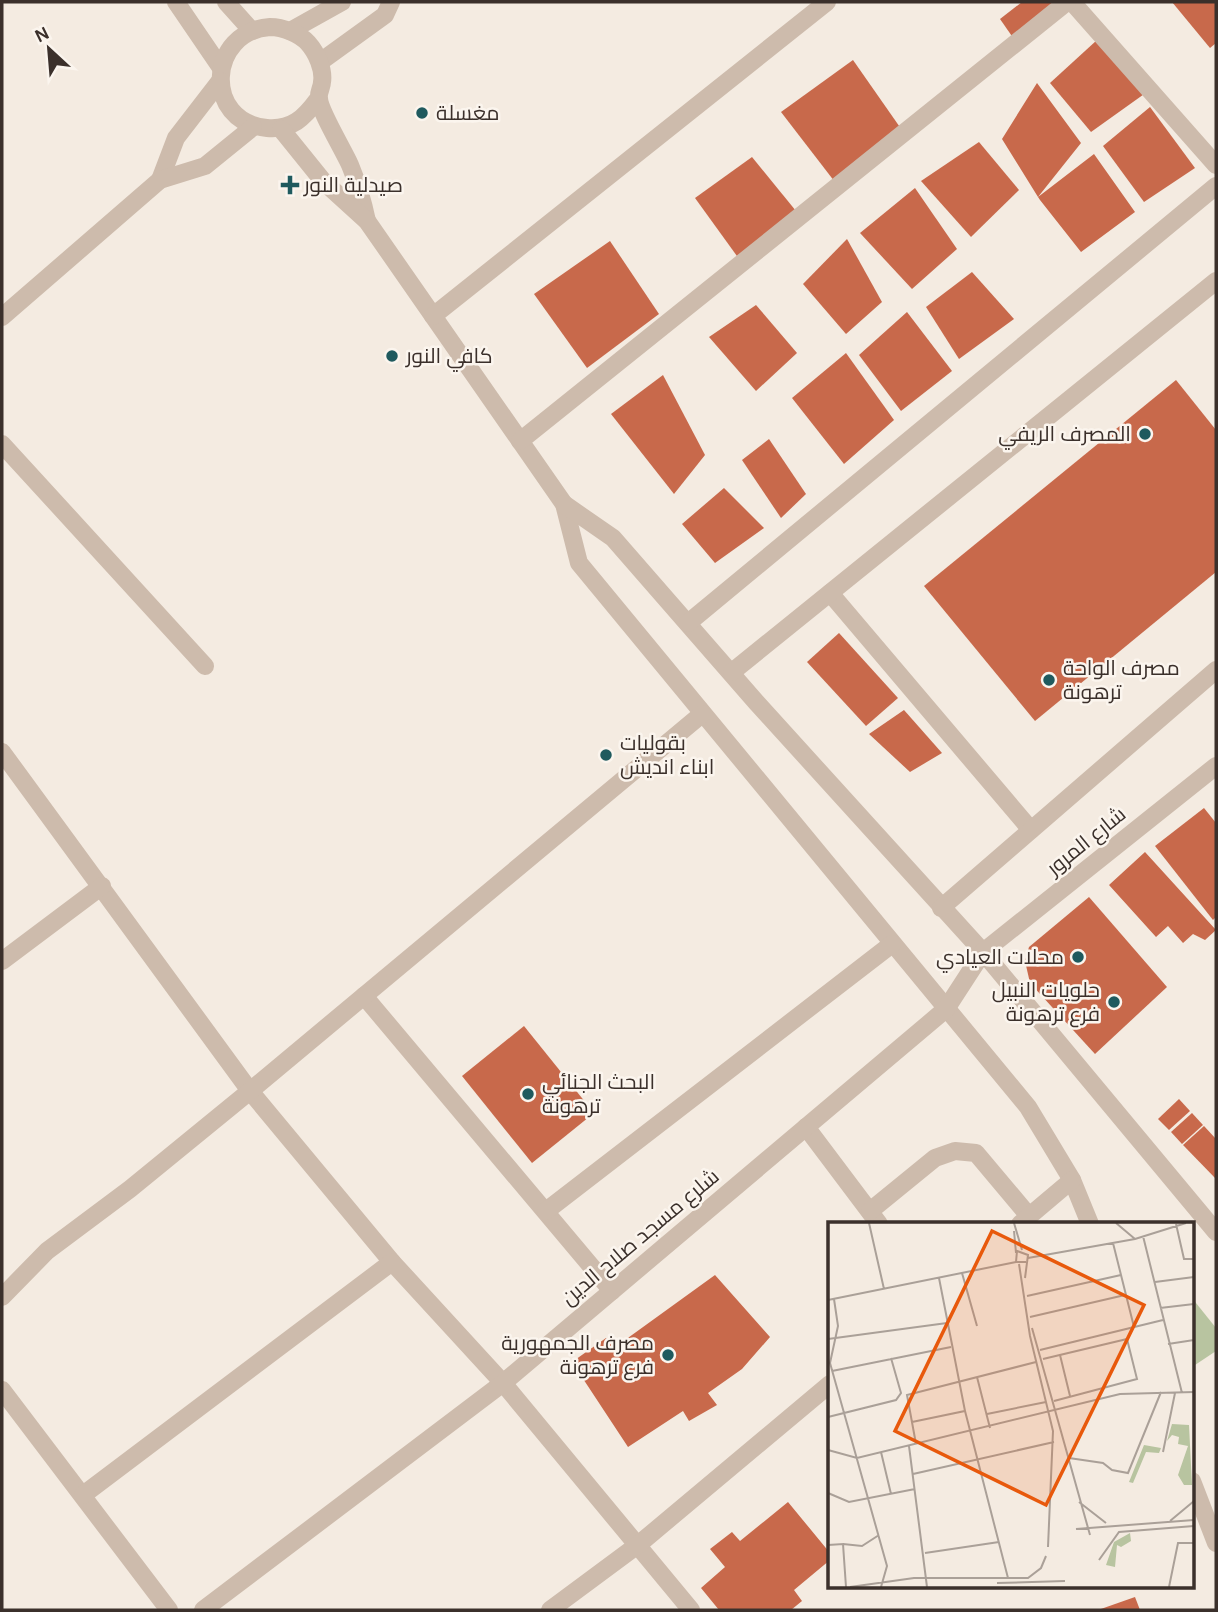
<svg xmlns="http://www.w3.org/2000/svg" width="1218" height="1612" viewBox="0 0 1218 1612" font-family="Karla,Cairo,sans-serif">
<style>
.green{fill:#b8c4a0}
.building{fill:#c8694b}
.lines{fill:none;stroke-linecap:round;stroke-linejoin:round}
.minor{stroke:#cdbbac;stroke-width:18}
.poi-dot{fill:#1f5a5e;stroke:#fbf5ee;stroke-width:2.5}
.labels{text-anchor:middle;stroke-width:5;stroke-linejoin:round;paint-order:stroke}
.poi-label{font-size:21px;fill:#3b302b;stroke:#fbf5ee;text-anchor:start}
.street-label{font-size:21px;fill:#3b302b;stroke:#fbf5ee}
.inset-road{fill:none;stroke:#aaa098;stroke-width:2}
.view{fill:#e8590c;fill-opacity:0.15;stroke:#e8590c;stroke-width:3.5}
.inset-edge{fill:none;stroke:#3b302b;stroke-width:3.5}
</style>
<rect width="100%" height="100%" fill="#f4ebe1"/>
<polygon class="green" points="1192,1298 1216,1328 1216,1351 1192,1367"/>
<g class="building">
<polygon points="1022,2 1055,2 1016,42 1000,19"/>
<polygon points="1172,2 1216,2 1216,43 1210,48"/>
<polygon points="1097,40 1147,92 1091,132 1050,83"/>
<polygon points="853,60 904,133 838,186 781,112"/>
<polygon points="1037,83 1081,143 1038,197 1094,154 1135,212 1081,252 1040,200 1038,197 1002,139"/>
<polygon points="1150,107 1195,168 1144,202 1103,146"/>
<polygon points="979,142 1019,190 971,237 921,181"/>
<polygon points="752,157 796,211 742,263 695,198"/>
<polygon points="915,188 957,249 912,289 860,233"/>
<polygon points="847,239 882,302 846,334 803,284"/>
<polygon points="610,241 659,314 587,368 534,294"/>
<polygon points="972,272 1014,319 959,359 926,307"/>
<polygon points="756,305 797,353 756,391 709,337"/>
<polygon points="907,312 952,371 901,411 859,355"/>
<polygon points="846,353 894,420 844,464 792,398"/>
<polygon points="663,375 705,455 674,494 611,414"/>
<polygon points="1176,380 1216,430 1216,572 1035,721 924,586"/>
<polygon points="769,439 806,494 781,518 742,460"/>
<polygon points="724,488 764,528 715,563 682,524"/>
<polygon points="839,633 898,698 866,726 807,662"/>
<polygon points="904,710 942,753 910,772 869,734"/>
<polygon points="1204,808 1216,823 1216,917 1213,920 1155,846"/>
<polygon points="1145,852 1216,930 1205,940 1193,934 1183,943 1168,926 1156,937 1109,885"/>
<polygon points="1089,897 1167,987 1095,1054 1030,983 1025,961 1029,947"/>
<polygon points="524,1026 594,1113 532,1163 462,1076"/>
<polygon points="1179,1099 1190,1111 1169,1130 1158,1119"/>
<polygon points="1192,1113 1203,1125 1182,1144 1171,1132"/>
<polygon points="1204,1126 1216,1139 1216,1179 1183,1145"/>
<polygon points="715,1275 770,1337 742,1369 708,1393 717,1405 689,1421 683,1411 628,1447 572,1362 606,1338 614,1348"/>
<polygon points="788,1502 830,1553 830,1560 794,1590 802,1601 791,1610 719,1610 701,1588 725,1567 710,1549 732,1532 740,1541"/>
<polygon points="1135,1597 1140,1610 1098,1610"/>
</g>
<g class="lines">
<g class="minor">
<polyline points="176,2 221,68"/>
<polyline points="226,2 252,31"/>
<polyline points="1072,2 1216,165"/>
<polyline points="290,31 342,2"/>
<polyline points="320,62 385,15 391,2"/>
<path d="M 318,99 C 304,118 292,130 267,128 C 202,122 208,31 270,27 C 283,27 300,34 308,43 C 317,53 324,70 322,82 C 322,87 318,93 319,98 C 319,110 344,151 350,165 C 358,184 363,202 367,221"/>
<polyline points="281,129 323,181 367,221 564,504 579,563 1028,1107 1072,1180 1090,1224"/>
<polyline points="160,180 176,138 220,81"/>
<polyline points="433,316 827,2"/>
<polyline points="2,317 160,180 205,166 253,127"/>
<polyline points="520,441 1067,2"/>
<polyline points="2,444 205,666"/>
<polyline points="564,504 613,538 756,702 983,952 1216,1232"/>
<polyline points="830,593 1031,830"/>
<polyline points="688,623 1216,186"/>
<polyline points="732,672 1216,281"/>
<polyline points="2,752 250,1091 392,1262"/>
<polyline points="941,908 1216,670"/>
<polyline points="2,961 102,886"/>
<polyline points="364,996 612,1291"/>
<polyline points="806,1127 879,1224"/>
<polyline points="546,1211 892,944"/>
<polyline points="870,1211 935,1158 955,1151 976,1153 1029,1216"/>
<polyline points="1020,1224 1072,1180"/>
<polyline points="2,1297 47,1251 130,1189 250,1091 702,714"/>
<polyline points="2,1390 169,1610"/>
<polyline points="1192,1481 1216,1543"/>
<polyline points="83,1495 392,1262 503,1383 691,1610"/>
<polyline points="203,1610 503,1383 946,1009 983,952 1216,766"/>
<polyline points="550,1610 639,1544 830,1384"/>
</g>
</g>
<g class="poi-dot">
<circle cx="422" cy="113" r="7"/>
<path d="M286.5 174.5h7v7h7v7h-7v7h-7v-7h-7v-7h7z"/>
<circle cx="392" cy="356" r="7"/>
<circle cx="1145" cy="434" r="7"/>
<circle cx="1049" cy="680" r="7"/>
<circle cx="606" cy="755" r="7"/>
<circle cx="1078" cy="957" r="7"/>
<circle cx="1114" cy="1002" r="7"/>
<circle cx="528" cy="1094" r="7"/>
<circle cx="668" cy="1355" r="7"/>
</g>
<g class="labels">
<g class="poi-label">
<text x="436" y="120">مغسلة</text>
<text x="304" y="192">صيدلية النور</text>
<text x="406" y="363">كافي النور</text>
<text x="1131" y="441" text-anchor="end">المصرف الريفي</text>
<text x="1063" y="675">مصرف الواحة<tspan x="1063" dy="24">ترهونة</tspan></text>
<text x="620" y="750">بقوليات<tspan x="620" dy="24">ابناء انديش</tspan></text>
<text x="1064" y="964" text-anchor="end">محلات العيادي</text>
<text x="1100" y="997" text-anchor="end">حلويات النبيل<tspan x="1100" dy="24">فرع ترهونة</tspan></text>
<text x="542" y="1089">البحث الجنائي<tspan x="542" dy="24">ترهونة</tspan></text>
<text x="654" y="1350" text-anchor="end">مصرف الجمهورية<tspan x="654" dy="24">فرع ترهونة</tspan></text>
</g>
<g class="street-label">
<text transform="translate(1086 841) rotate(-39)" y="7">شارع المرور</text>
<text transform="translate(640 1237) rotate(-40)" y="7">شلرع مسجد صلاح الدين</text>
</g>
</g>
<g transform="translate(828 1222)">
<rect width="366" height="366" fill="#f4ebe1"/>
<path d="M 344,202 L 361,203 L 364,263 L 356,263 L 350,253 L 360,224 L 350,222 L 351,215 L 344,213 L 339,219 ZM 316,223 L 333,226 L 331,231 L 318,230 L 305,261 L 301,260 ZM 302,311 L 303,319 L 293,325 L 289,323 L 287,345 L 278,343 L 286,320 Z" fill="#b8c4a0"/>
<path class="inset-road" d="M 41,1 L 56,67M 186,1 L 194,28M 288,1 L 307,17M 348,2 L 356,37 L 366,37M 186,9 L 188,31M 315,14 L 354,171M 285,21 L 306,105M 200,36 L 307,17 L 358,1M 191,42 L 202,114 L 225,209 L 220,325M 134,51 L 149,104M 111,56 L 137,189M 197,56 L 200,33 L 189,29 L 188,40 L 198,40M 327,60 L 366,55M 199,74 L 293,53M 6,77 L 10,104 L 2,141 L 59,344 L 53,365M 0,78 L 188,40M 332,86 L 366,82M 202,95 L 297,73M 204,106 L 262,313M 0,117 L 119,101M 340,122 L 366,118M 212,128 L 335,98M 232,133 L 242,174M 215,137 L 299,117 L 309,157 L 226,179M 4,149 L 123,125M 149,155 L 162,206M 159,192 L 218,180M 0,195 L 68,178 L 73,171 L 63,136M 84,200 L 137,189 L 180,356M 88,222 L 79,173 L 208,140M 81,224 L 99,365M 0,228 L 29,236 L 292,172 L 366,170M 53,230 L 63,272M 335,230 L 347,171M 241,236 L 275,241 L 284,248 L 300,251 L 333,170M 85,252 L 226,220M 0,271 L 21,280 L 87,267M 251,280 L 278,301M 342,299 L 366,279M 248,307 L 366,298M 15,322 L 34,324 L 51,313M 0,323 L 15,322 L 18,365M 97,331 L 171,320M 271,338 L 291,310 L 366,304M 169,361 L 237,359M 22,365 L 86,356 L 200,356 L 213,346 L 218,334M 341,365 L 350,321 L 366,321"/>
<path class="view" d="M 164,9 L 316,83 L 218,283 L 67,209 Z"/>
<rect width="366" height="366" class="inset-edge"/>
</g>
<rect width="1218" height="1612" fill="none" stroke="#3b302b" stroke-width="7"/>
<g transform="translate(49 49) rotate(334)" stroke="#fbf5ee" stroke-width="5" paint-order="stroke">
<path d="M0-5L12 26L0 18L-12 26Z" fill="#3b302b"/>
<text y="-10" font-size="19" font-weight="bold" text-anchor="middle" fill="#3b302b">N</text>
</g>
</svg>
